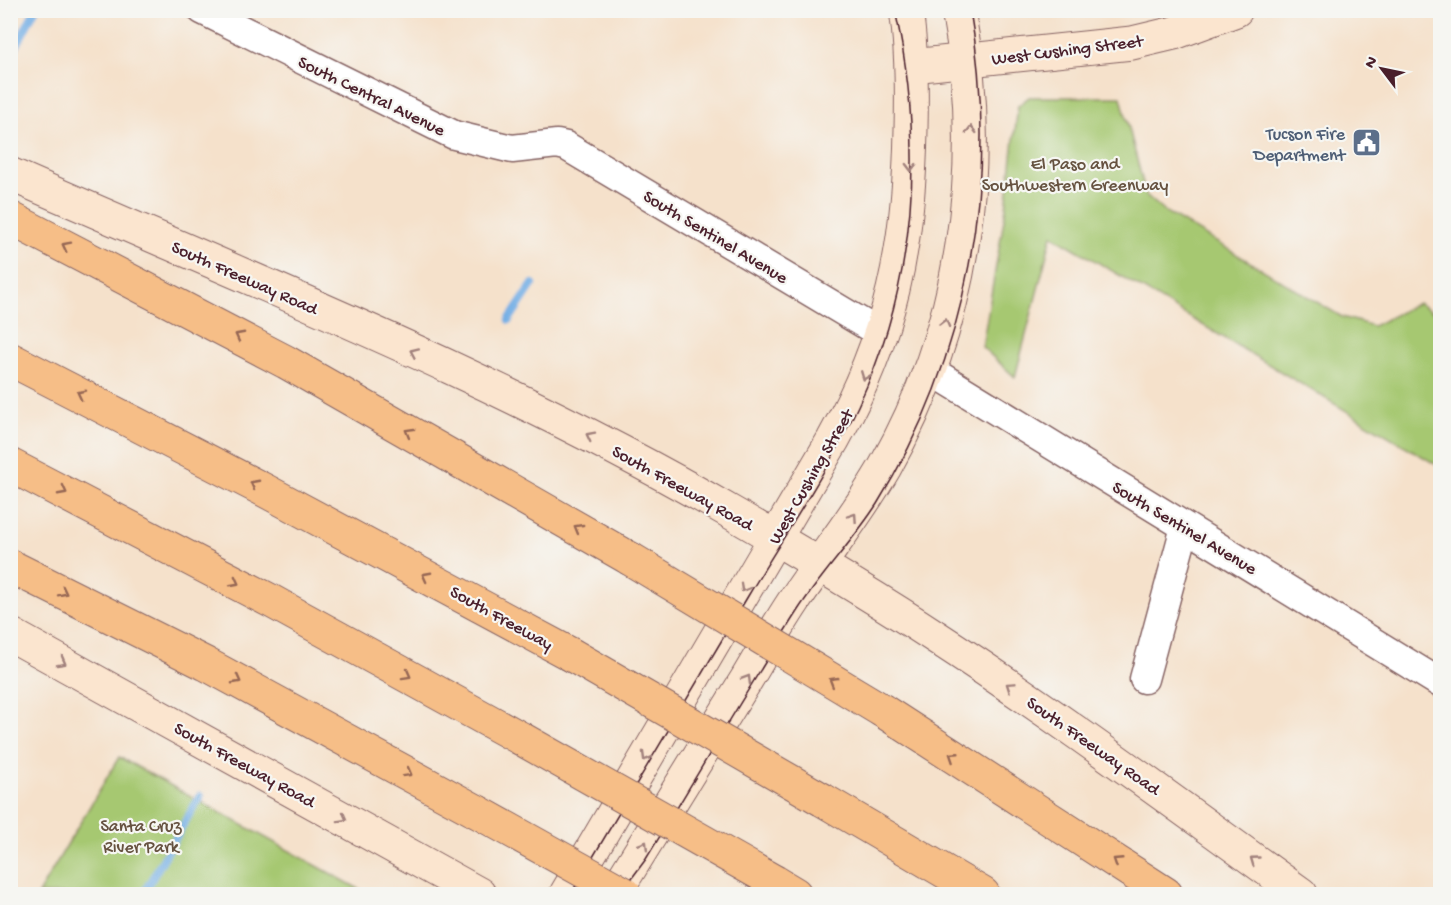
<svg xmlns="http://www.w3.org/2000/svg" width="1451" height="905" viewBox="0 0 1451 905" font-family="'Gochi Hand',sans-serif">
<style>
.green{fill:#a6c871;stroke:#78744e;stroke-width:1.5}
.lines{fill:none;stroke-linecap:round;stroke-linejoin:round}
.stream{stroke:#74afe5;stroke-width:8}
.street-casing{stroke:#866363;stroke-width:31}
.secondary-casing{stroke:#866363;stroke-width:35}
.highway-casing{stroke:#866363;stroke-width:35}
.street{stroke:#fff;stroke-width:28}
.secondary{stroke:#fbe5cf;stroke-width:33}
.highway{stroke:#f6be87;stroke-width:33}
.tram{stroke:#4a1f2b;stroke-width:1.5}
.highway-bridge-casing{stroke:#866363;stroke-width:35;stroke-linecap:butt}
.highway-bridge{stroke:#f6be87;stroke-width:33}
.oneway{stroke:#a2827d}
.oneway2{stroke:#976754}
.labels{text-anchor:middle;stroke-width:4.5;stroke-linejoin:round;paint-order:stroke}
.street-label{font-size:18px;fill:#4a1f2b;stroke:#f6f6f2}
.service-label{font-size:18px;fill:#4e5e75;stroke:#f6f6f2;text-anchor:end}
.park-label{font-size:18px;fill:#665240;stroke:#f6f6f2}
</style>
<rect width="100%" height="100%" fill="#f6f6f2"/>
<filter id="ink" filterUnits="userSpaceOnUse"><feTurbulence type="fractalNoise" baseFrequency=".0167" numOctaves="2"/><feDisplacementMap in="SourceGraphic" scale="12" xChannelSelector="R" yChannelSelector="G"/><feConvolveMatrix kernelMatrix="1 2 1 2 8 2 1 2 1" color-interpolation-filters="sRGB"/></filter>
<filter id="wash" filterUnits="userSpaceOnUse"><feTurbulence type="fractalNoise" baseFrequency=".008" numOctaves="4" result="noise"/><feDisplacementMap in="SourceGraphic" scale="24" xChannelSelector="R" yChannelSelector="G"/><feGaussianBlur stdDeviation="1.35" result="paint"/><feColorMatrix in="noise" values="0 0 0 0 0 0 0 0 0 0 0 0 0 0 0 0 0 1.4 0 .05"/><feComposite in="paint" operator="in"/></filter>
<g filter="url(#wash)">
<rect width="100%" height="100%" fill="#f5e1cb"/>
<g class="green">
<polygon points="1029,97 1121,97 1146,195 1164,211 1342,317 1373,326 1418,303 1440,316 1440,467 1052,235 1015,377 982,347 1006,208 1018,106"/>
<polygon points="119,757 368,894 38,894"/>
</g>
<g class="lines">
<g class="stream">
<polyline points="10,58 35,10"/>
<polyline points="509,320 533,284"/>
<polyline points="143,894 200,796"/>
</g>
</g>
</g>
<g filter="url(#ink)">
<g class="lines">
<defs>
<g id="street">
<polyline points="202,10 454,135 512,149 557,144 566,146 881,334"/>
<polyline points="930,370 1440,683"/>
<polyline points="1144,679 1185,527"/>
</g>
<g id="secondary">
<polyline points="912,66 1132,43 1174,33 1236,10"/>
<path d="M 10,174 C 253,281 502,379 732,513 C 801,553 869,593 936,637 C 1061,718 1181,808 1301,894"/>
<polyline points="10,634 479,894"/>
<path d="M 566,894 L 833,440 C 891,336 909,247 911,129 C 912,89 912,50 906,10"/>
<path d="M 614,894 C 657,825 700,755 743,685 C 760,657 776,628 794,601 C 824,556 858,514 885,467 C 963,329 988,166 958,10"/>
</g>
<g id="highway">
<polyline points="10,218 286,362 629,558"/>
<polyline points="10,359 266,491 570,654"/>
<polyline points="10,465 271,601 520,738"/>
<polyline points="10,566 206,664 476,811"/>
<polyline points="883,711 1166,894"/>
<polyline points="823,800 983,894"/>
<polyline points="775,882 795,894"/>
</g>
</defs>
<use href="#street" class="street-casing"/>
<use href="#secondary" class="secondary-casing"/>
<use href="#highway" class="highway-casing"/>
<use href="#street" class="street"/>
<use href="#secondary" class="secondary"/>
<use href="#highway" class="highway"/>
<g class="tram">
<path d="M 571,894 C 630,795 689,696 748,596 C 785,534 827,473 858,406 C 917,281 925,144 895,10"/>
<path d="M 620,894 L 646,859 C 697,776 746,691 798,610 C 822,573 853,541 877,504 C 968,358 1000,179 970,10"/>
</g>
<defs>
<g id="highway-bridge">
<polyline points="629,558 883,711"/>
<polyline points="570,654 823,800"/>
<polyline points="520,738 775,882"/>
<polyline points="476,811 625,894"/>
</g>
</defs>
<use href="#highway-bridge" class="highway-bridge-casing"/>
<use href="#highway-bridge" class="highway-bridge"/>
</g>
<defs><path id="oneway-chevron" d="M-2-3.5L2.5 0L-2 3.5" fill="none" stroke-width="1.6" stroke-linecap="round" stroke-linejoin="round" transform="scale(1.5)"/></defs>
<g class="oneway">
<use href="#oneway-chevron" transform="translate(971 130) rotate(-91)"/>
<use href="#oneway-chevron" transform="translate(911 167) rotate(91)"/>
<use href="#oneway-chevron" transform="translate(945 323) rotate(-75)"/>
<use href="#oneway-chevron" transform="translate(414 352) rotate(-156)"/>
<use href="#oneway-chevron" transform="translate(865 376) rotate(111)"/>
<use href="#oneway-chevron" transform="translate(590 436) rotate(-153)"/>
<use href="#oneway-chevron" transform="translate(853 517) rotate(-56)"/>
<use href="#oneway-chevron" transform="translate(744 588) rotate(120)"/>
<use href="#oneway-chevron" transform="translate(62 662) rotate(29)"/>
<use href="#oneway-chevron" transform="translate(747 679) rotate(-59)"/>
<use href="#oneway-chevron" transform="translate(1010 686) rotate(-146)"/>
<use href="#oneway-chevron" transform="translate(646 757) rotate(120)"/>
<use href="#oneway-chevron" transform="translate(343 818) rotate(29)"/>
<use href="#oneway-chevron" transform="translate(644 845) rotate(-58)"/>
<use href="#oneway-chevron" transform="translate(1254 860) rotate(-144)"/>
</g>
<g class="oneway2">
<use href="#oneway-chevron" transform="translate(66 246) rotate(-153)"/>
<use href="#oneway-chevron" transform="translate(239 336) rotate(-152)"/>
<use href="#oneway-chevron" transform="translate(81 394) rotate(-153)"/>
<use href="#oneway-chevron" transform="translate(409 432) rotate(-150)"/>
<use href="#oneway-chevron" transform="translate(254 484) rotate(-152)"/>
<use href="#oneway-chevron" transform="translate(63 491) rotate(28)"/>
<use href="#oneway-chevron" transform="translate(578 528) rotate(-150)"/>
<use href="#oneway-chevron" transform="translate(426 576) rotate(-152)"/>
<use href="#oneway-chevron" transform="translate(235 582) rotate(28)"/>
<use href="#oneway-chevron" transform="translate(63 592) rotate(27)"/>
<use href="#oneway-chevron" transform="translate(407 675) rotate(29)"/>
<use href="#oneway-chevron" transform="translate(237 680) rotate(28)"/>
<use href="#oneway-chevron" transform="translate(833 681) rotate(-149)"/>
<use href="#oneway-chevron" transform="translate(953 756) rotate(-147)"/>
<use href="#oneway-chevron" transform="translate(408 773) rotate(29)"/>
<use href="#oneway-chevron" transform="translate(1117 861) rotate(-147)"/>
</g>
</g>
<defs>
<symbol id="civic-square" viewBox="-11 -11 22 22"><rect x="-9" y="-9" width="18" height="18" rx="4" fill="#5c6f8a" stroke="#f6f6f2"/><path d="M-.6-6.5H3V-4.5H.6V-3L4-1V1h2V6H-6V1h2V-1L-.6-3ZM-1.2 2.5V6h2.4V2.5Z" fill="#fff"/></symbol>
</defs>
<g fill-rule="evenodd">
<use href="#civic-square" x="1350" y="126" width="33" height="33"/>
</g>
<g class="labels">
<g class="street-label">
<text transform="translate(1067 49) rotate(-7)" y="6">West Cushing Street</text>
<text transform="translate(372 95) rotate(26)" y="6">South Central Avenue</text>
<text transform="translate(716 236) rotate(31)" y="6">South Sentinel Avenue</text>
<text transform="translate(245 277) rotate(24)" y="6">South Freeway Road</text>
<text transform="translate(810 476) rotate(-60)" y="6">West Cushing Street</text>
<text transform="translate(683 487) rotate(29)" y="6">South Freeway Road</text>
<text transform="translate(1185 527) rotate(31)" y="6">South Sentinel Avenue</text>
<text transform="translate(502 617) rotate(29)" y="6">South Freeway</text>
<text transform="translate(1094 745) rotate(35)" y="6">South Freeway Road</text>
<text transform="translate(245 764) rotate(29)" y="6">South Freeway Road</text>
</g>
<g class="service-label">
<text x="1345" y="139">Tucson Fire<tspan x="1345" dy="21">Department</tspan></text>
</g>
<g class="park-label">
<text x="1075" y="169">El Paso and<tspan x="1075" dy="21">Southwestern Greenway</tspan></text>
<text x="141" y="831">Santa Cruz<tspan x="141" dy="21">River Park</tspan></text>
</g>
</g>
<rect width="1451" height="905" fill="none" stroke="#f6f6f2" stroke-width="36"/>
<g transform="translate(1382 69) rotate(302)" stroke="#f6f6f2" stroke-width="4.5" paint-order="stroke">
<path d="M0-4.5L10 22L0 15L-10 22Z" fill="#4a1f2b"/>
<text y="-9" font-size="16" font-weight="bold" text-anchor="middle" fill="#4a1f2b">N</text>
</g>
</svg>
